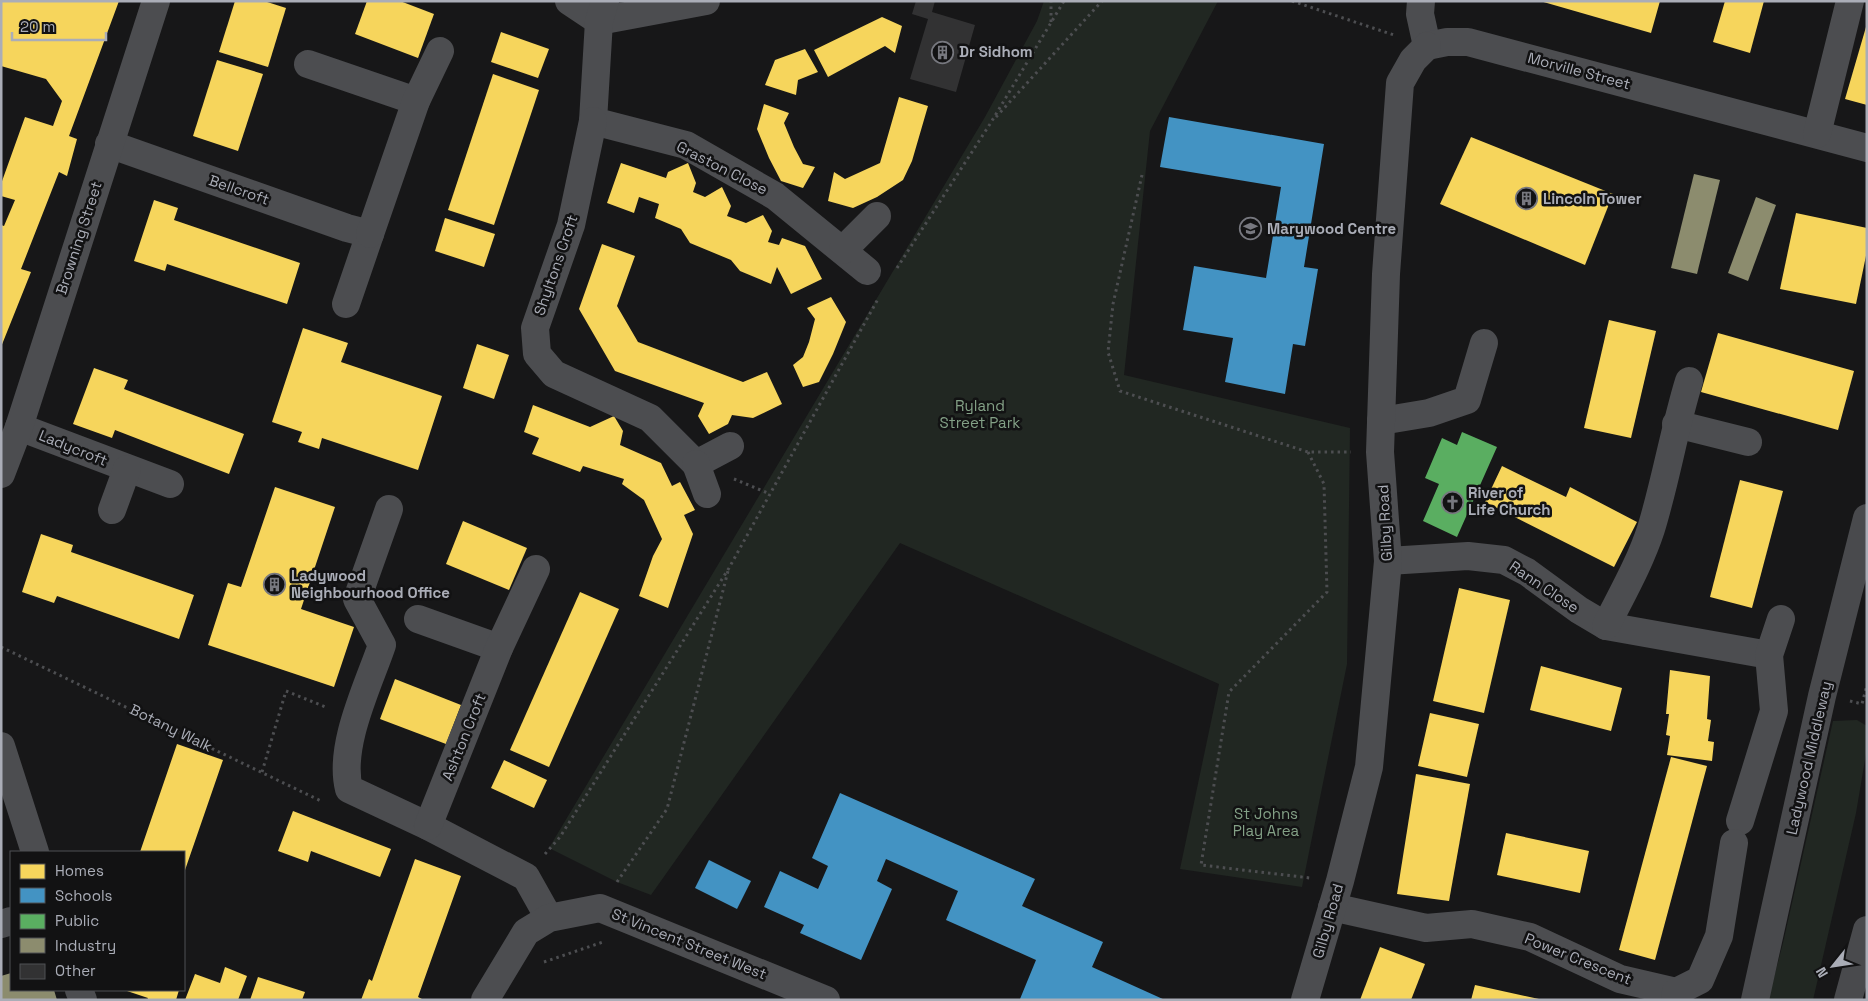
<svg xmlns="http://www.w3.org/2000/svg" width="1868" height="1001" viewBox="0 0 1868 1001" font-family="'Space Grotesk',sans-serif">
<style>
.green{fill:#212722}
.homes{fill:#f6d55c}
.schools{fill:#4393c3}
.public{fill:#5aae61}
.industry{fill:#8c8c6e}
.building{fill:#323233}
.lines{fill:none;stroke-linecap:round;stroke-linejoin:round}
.path{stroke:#4d4e51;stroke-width:3;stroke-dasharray:2.5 4;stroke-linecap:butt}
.minor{stroke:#4c4d50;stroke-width:28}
.highway{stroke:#494a4d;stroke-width:28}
.labels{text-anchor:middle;stroke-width:5;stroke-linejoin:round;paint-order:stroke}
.poi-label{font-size:15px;font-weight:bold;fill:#aaadb7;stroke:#121213;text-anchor:start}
.street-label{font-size:15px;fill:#aaadb7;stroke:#121213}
.park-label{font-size:15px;fill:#83a086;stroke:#121213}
</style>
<rect width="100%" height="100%" fill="#171718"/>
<g class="green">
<polygon points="1044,1 1218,1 1150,131 1124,375 1350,428 1347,664 1302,887 1180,869 1219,684 900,543 651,895 617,882 549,848 985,117 1037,21"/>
<polygon points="1857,720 1867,726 1867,748 1856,813 1813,1000 1768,1000 1783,943 1833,721"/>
</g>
<g class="homes">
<polygon points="1,1 119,1 69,136 77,139 67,176 59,172 21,269 31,272 1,347 1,225 4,226 15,200 1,196 1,184 25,117 53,126 62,101 46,79 1,66"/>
<polygon points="235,1 264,1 286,8 268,67 219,52"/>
<polygon points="367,1 400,1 434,14 418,58 355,34"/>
<polygon points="1540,1 1660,1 1651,33"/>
<polygon points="1725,1 1764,1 1750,53 1713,42"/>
<polygon points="882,17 902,26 895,53 885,46 828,77 814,50"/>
<polygon points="1866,27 1867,27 1867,105 1845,99"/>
<polygon points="501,32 549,49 538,78 491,62"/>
<polygon points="805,49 818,72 798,80 796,95 765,85 775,60"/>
<polygon points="217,60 263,74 238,151 193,136"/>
<polygon points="493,74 539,90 494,225 448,210"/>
<polygon points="899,97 928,106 912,161 903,180 877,197 853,208 828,201 834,172 845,179 880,163"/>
<polygon points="764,104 789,113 784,123 794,147 803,164 815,167 803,188 781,181 769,158 757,129"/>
<polygon points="1471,137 1613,194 1585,265 1440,204"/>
<polygon points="621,163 666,178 668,172 688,163 696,183 693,192 705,197 722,187 731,206 727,216 746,223 763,215 772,231 768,242 779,245 782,238 805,246 822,279 791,294 777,267 771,284 740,271 731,260 690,243 681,229 655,218 659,204 639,197 634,213 607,203"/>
<polygon points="154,200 178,208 174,220 300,263 287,304 167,264 165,271 134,261"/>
<polygon points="1796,213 1867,228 1867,251 1856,304 1780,289"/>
<polygon points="445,218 495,234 484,267 435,251"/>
<polygon points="602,244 635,256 617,306 638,342 743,382 767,372 782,404 753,418 732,415 728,424 709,434 698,416 704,403 615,371 579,309"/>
<polygon points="831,297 846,322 833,354 819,382 803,387 793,365 803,357 809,342 815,319 807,308"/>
<polygon points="1609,320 1656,331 1631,438 1584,428"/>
<polygon points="303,328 348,343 341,362 442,396 418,470 322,438 319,449 298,442 302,432 272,422"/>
<polygon points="1718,333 1854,371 1838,430 1701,392"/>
<polygon points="477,344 509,355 494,399 463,388"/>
<polygon points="94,368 128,380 124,389 244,434 229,474 115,430 112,438 73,424"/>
<polygon points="533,405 590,427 614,416 623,431 620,445 661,463 672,486 680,482 695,510 684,515 693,534 668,608 639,596 653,556 662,539 644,500 622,484 624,479 583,466 580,472 532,454 539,438 524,432"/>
<polygon points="1502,466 1566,497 1570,487 1637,522 1614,567 1485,502"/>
<polygon points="1740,480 1783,491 1752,608 1710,597"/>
<polygon points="275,487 335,507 301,609 354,627 334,687 208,645 228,583 241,587"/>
<polygon points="463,521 527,548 509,590 446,564"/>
<polygon points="41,534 73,545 71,552 194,595 179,639 57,596 54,603 22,592"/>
<polygon points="1459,588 1510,600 1484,713 1433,701"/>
<polygon points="580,592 619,609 549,767 510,750"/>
<polygon points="1541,666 1622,688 1611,731 1530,710"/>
<polygon points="1670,670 1710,676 1707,719 1711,720 1708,741 1714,742 1712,761 1667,755 1670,736 1666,735 1669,714 1666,714"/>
<polygon points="395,679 461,705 446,744 380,719"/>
<polygon points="1430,713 1479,724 1467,777 1418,766"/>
<polygon points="177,744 223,760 184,873 184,852 140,852"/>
<polygon points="1671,757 1707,766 1655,960 1619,950"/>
<polygon points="504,760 547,780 534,808 491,788"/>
<polygon points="1416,774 1470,784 1449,901 1397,894"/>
<polygon points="293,811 391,849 380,877 311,851 308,862 278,851"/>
<polygon points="1506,833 1589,851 1580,893 1497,875"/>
<polygon points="415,859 461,876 418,997 424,1000 361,1000 369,979 372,981"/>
<polygon points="1380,947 1425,964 1411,1000 1360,1000"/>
<polygon points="225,967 247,976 238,1000 185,1000 195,974 220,983"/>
<polygon points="258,977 305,992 302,1000 250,1000"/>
<polygon points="1475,985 1539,999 1539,1000 1471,1000"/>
<polygon points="124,990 179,990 176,1000 147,1000 148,998"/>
</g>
<g class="schools">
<polygon points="1169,117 1324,144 1304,267 1318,269 1305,346 1293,344 1285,394 1225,382 1233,338 1183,330 1194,266 1266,278 1281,187 1160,167"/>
<polygon points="840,793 1035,879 1022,906 1103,942 1092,967 1165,1000 1020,999 1036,960 946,920 958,891 886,859 877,881 892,889 861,960 800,933 804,925 764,907 780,871 818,889 828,866 812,858"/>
<polygon points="709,860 751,881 737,909 695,888"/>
</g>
<polygon class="public" points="1462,432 1497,447 1457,537 1423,521 1439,484 1425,478 1442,438 1457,445"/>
<g class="industry">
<polygon points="1694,174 1720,180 1697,274 1671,268"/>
<polygon points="1756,197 1776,205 1748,281 1728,273"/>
<polygon points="11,973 11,990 54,990 57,1000 1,1000 1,976"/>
</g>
<polygon class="building" points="916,1 935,1 932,12 975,25 956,92 910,79 928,19 912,14"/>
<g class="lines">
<g class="path">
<polyline points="1292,1 1394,35"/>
<polyline points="1051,22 1051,1"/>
<polyline points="996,117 1102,1"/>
<polyline points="1142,175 1113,304 1108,352 1120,391 1308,452 1351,452"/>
<polyline points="897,268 990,124 1064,1"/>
<polyline points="1308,452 1324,484 1327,592 1229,692 1201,865 1310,878"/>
<polyline points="734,479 770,494"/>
<polyline points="1,647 321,801"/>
<polyline points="1850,701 1862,704 1867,685"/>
<polyline points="262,772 286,691 328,708"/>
<polyline points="545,854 560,837 729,568 878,299"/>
<polyline points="617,882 667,809 728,571"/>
<polyline points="544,962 603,942"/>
</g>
<g class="minor">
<polyline points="569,1 599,21 706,1"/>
<polyline points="605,1 599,21 593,121 686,145 775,196 867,271"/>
<polyline points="1421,1 1420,14 1427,46"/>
<polyline points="1427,46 1447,42 1468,42 1867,148"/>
<polyline points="308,64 416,101"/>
<polyline points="593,121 571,225 535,328 537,354 554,374 650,418 696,464 730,446"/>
<polyline points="1817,134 1850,1"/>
<polyline points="109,144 347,228 370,234 346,304"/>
<polyline points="370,234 416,101 440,51"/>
<polyline points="843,250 877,216"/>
<polyline points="1381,421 1429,413 1467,400 1484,343"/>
<polyline points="1676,424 1748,442"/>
<polyline points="19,427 170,484"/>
<polyline points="696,464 707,494"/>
<polyline points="1,474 19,427 156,1"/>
<path d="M 389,509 L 357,599 L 382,645 C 368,686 338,746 349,789 L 428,826 L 526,877 L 549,918"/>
<polyline points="112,510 127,469"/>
<polyline points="1388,561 1468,556 1504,560 1527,572 1579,610 1606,626 1769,655"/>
<polyline points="418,619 499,648"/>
<path d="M 1606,626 C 1622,594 1640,563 1651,529 C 1666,480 1674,430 1689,381"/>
<polyline points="1,746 35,852"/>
<polyline points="1740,821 1774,711 1769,655 1781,619"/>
<polyline points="428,826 499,648 536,569"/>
<polyline points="1332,907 1426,928 1472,924 1530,937 1620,979 1676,992"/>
<polyline points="1,924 11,921"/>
<polyline points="79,990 83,1000"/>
<polyline points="485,1000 526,932 549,918 600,908 826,1000"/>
<polyline points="1305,1000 1340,881 1369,767 1388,561 1380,452 1386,274 1400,83 1413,60 1427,46"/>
<polyline points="1675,1000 1676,992 1700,980 1719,936 1734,843"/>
</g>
<g class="highway">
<polyline points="1755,1000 1822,696 1867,518"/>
<polyline points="1848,1000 1867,930"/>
</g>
</g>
<defs>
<symbol id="building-ring" viewBox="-11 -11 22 22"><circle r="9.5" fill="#121213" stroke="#77787f" stroke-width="1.5"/><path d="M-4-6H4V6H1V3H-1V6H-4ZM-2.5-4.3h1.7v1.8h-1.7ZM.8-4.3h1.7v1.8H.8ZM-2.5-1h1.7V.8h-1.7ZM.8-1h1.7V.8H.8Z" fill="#77787f"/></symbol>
<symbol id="school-ring" viewBox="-11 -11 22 22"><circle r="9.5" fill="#121213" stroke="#77787f" stroke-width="1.5"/><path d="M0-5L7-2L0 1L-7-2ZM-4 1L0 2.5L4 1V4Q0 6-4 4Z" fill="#77787f"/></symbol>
<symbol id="church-ring" viewBox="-11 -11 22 22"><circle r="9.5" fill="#121213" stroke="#77787f" stroke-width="1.5"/><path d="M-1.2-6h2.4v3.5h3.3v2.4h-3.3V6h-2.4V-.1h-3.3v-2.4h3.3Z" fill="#77787f"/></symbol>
</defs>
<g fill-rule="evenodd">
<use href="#building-ring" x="930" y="40" width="25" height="25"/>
<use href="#building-ring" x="1514" y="186" width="25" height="25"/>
<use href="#school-ring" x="1238" y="216" width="25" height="25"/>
<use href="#church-ring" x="1440" y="490" width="25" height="25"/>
<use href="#building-ring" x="262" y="572" width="25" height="25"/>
</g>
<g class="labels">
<g class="poi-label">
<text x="959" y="57">Dr Sidhom</text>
<text x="1543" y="204">Lincoln Tower</text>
<text x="1267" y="234">Marywood Centre</text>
<text x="1468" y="498">River of<tspan x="1468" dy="17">Life Church</tspan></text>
<text x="291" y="581">Ladywood<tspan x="291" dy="17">Neighbourhood Office</tspan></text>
</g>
<g class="street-label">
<text transform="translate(1579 71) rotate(15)" y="5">Morville Street</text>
<text transform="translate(722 168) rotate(27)" y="5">Graston Close</text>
<text transform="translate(239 190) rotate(19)" y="5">Bellcroft</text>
<text transform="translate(79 238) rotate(-72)" y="5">Browning Street</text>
<text transform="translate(556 265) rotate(-71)" y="5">Shyltons Croft</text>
<text transform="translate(73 448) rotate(22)" y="5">Ladycroft</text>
<text transform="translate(1385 523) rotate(-93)" y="5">Gilby Road</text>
<text transform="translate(1544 587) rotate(34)" y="5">Rann Close</text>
<text transform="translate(171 728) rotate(26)" y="5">Botany Walk</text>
<text transform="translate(464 737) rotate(-68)" y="5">Ashton Croft</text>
<text transform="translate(1809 758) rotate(-77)" y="5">Ladywood Middleway</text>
<text transform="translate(1328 921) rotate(-74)" y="5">Gilby Road</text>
<text transform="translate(689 944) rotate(22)" y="5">St Vincent Street West</text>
<text transform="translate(1578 959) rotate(22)" y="5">Power Crescent</text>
</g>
<g class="park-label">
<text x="980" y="411">Ryland<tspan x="980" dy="17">Street Park</tspan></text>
<text x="1266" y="819">St Johns<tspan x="1266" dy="17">Play Area</tspan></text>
</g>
</g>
<rect width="1868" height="1001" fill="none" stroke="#aaadb7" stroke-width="5"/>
<rect x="10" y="851" width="175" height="140" fill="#121213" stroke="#4f5055"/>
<rect x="20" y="864" width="25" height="15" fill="#f6d55c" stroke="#4f5055"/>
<text x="55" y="876" font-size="15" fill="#aaadb7">Homes</text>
<rect x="20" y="888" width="25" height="15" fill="#4393c3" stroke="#4f5055"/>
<text x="55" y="901" font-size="15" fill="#aaadb7">Schools</text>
<rect x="20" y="914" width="25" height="15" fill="#5aae61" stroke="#4f5055"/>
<text x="55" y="926" font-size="15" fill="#aaadb7">Public</text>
<rect x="20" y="938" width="25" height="15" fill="#8c8c6e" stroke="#4f5055"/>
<text x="55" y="951" font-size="15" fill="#aaadb7">Industry</text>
<rect x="20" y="964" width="25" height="15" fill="#323233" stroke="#4f5055"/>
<text x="55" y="976" font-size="15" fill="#aaadb7">Other</text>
<g transform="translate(1833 966) rotate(240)" stroke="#121213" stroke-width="4" paint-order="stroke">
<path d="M0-4L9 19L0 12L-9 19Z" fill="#aaadb7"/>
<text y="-8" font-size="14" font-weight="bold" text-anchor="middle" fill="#aaadb7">N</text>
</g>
<path d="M12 32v8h94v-8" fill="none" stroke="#aaadb7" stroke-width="2.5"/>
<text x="20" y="32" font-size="15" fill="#aaadb7" stroke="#121213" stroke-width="4" paint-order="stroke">20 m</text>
</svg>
